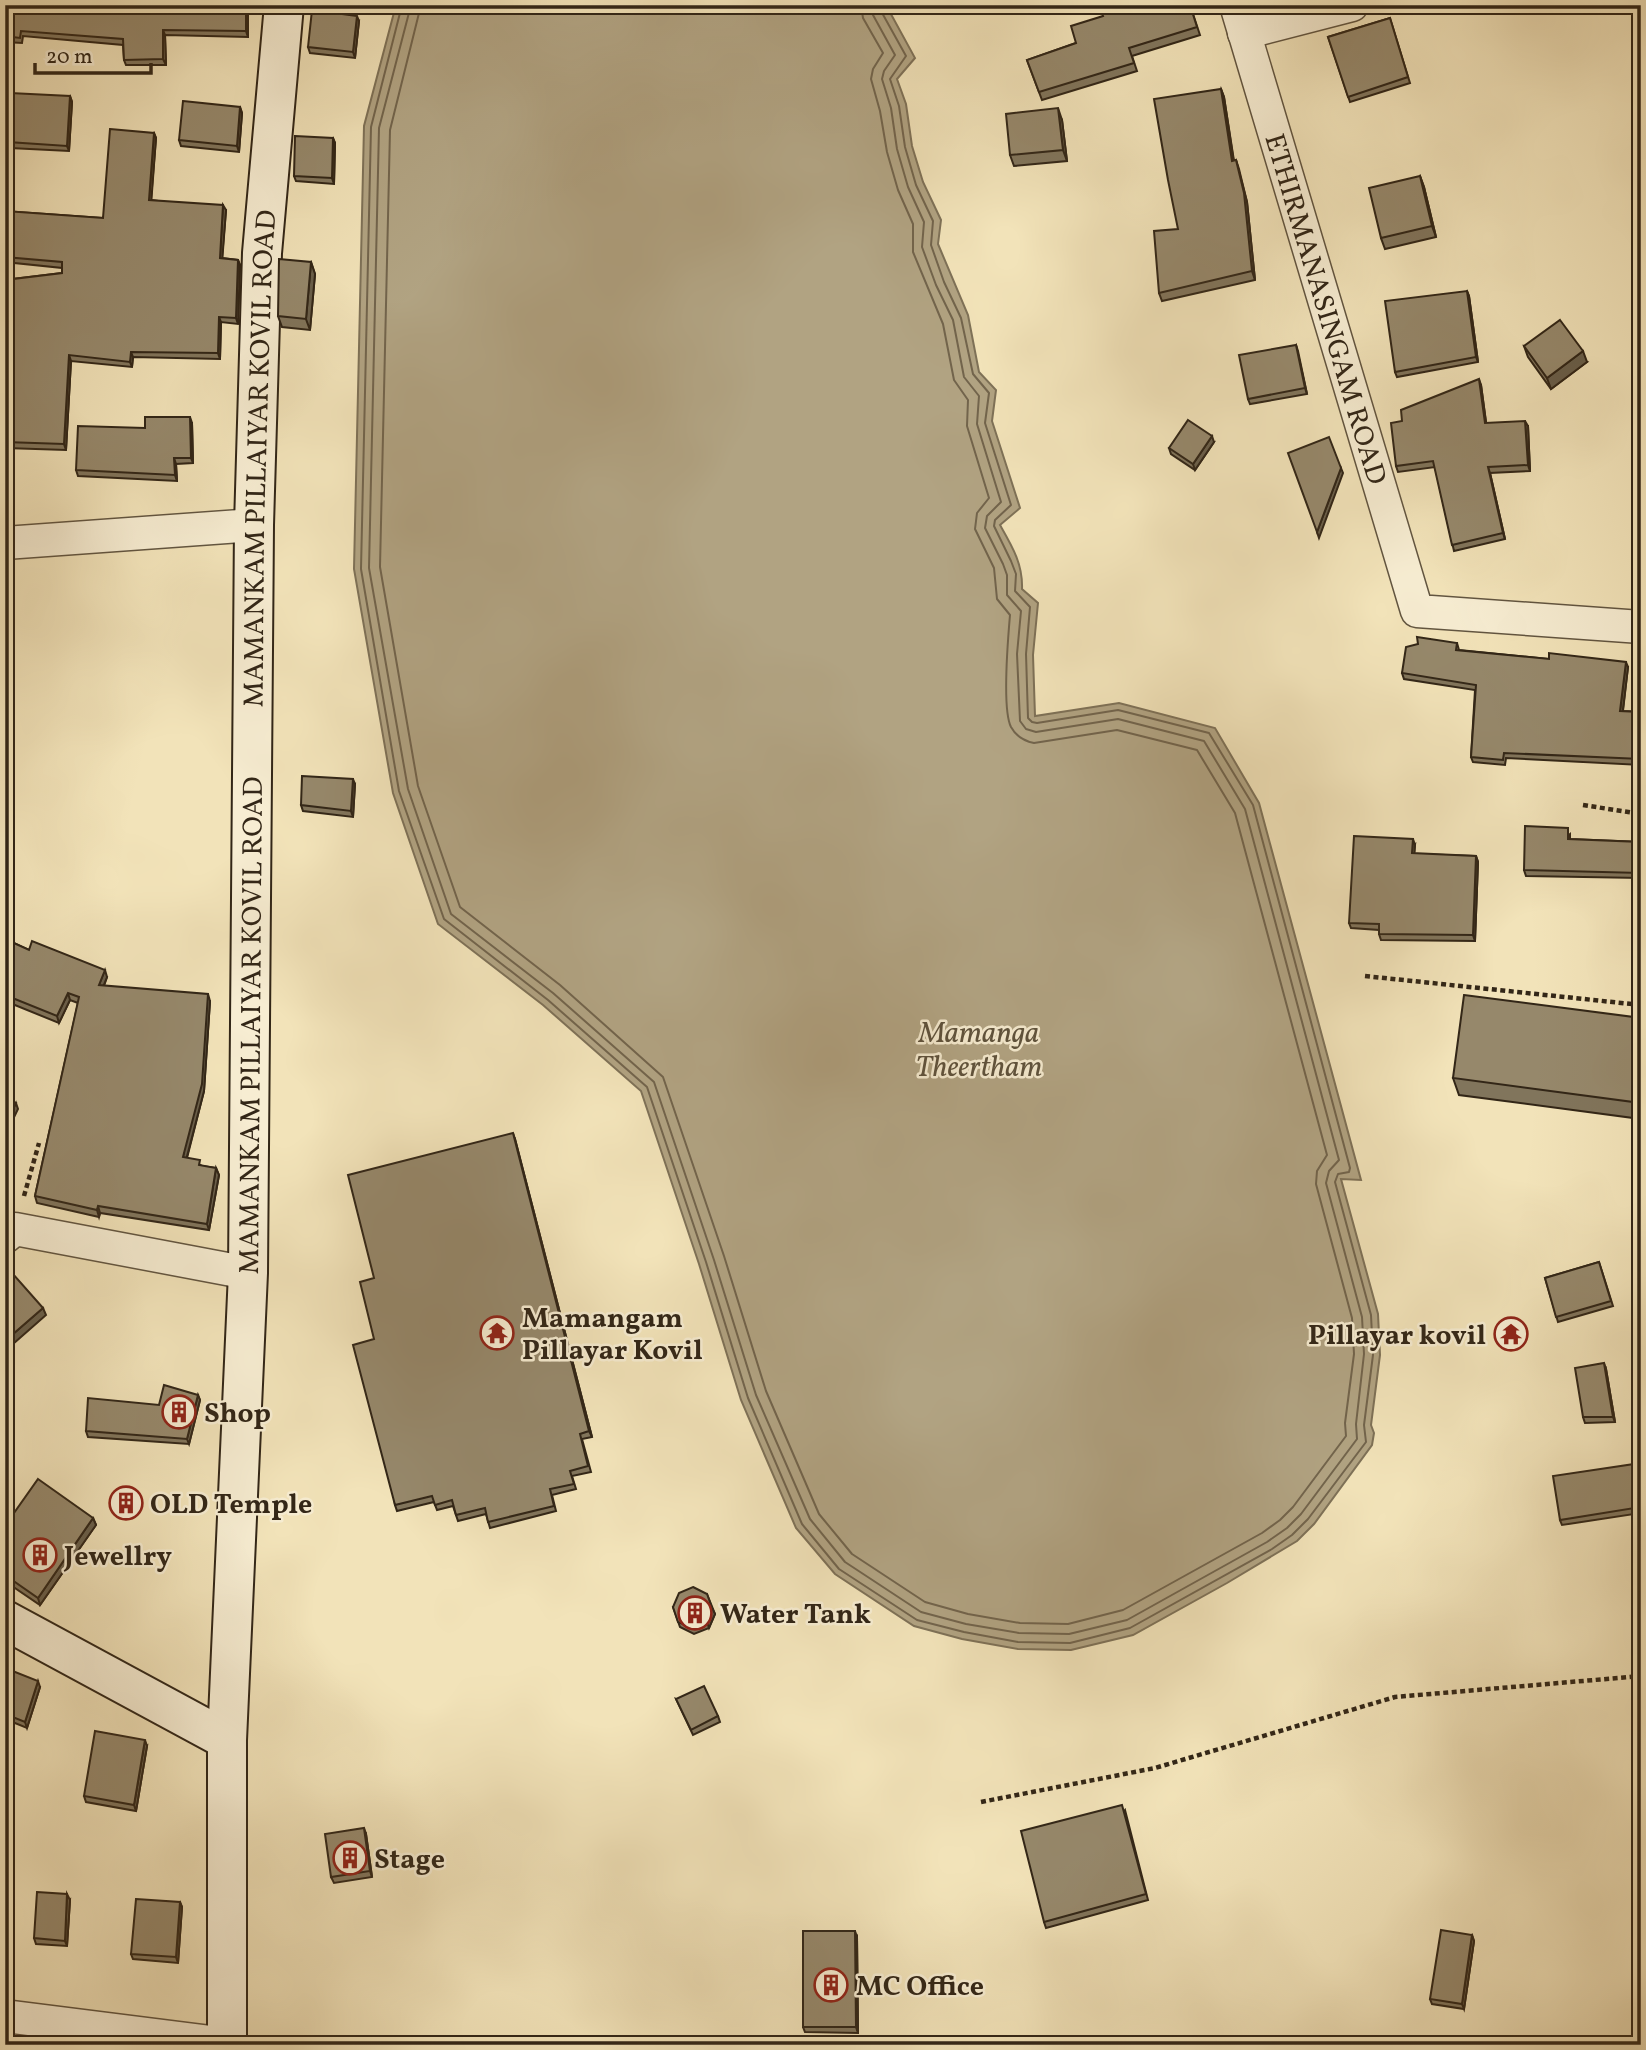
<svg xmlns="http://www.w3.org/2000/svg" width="1646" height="2050" viewBox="0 0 1646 2050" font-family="Vollkorn,serif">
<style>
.water{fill:#b1a382;stroke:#7e7157;stroke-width:2}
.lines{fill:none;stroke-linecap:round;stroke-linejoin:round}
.shore{stroke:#72644c;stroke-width:2}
.street-casing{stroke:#625540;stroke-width:35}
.secondary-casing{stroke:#322617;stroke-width:42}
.path{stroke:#322617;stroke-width:4.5;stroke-dasharray:5 3.5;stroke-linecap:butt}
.street{stroke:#f7edd2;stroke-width:32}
.secondary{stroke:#f7edd2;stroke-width:38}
.wall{fill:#81755c;stroke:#322617;stroke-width:2}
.shaded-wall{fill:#695f4b;stroke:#322617;stroke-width:2}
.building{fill:#96886b;stroke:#322617;stroke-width:2}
.labels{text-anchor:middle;stroke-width:5;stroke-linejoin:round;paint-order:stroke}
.street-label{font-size:28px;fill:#322617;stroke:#f7edd2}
.poi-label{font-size:28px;font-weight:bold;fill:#322617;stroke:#f7edd2;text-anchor:start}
.water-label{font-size:30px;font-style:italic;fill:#5e523c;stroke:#f7edd2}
</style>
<rect width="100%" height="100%" fill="#f2e3b9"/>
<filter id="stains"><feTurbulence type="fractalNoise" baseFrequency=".00286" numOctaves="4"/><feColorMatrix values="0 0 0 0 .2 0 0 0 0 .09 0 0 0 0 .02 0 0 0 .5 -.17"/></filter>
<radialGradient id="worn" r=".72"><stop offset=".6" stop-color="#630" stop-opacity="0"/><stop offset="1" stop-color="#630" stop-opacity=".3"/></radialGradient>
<path class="water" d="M 396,5 L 886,5 L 915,58 L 897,79 L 906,104 L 912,146 L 923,182 L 941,220 L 938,244 L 968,315 L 979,372 L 996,390 L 992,421 L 1020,508 L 1000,525 C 1012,546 1023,564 1022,589 L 1038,603 L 1033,655 L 1035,716 L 1119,703 L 1215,728 L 1259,803 L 1361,1180 L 1341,1179 L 1378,1314 L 1380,1355 L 1371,1425 L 1374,1433 L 1372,1445 L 1314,1524 L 1297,1541 L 1227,1583 L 1133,1635 L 1071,1650 L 1018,1649 L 962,1639 L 914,1626 L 835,1574 L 796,1528 L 741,1400 L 699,1264 L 641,1091 L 543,1005 L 438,924 L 393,793 L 354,569 L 364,126 Z"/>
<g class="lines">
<g class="shore">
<polyline points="402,5 371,127 361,569 399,791 444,919 548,1000 647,1087 706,1262 748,1398 802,1524 839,1569 917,1620 964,1632 1018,1642 1070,1643 1130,1628 1272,1549 1292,1535 1308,1519 1366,1442 1364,1425 1373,1355 1371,1315 1335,1182 1338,1174 1349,1172 1350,1168 1253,805 1209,733 1118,710 1037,723 1032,722 1028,718 1026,654 1030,607 1015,591 1016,574 1011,561 994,526 995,520 1011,505 985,423 989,393 973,374 961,318 944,282 931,245 933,221 916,185 905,147 899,106 890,79 906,56 881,11 880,5"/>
<polyline points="411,5 379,128 369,568 408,789 451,914 553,993 654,1082 714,1260 756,1395 810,1519 845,1562 921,1612 966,1624 1019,1633 1069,1634 1127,1620 1267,1542 1287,1528 1301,1514 1357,1439 1356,1424 1364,1354 1362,1317 1326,1183 1329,1171 1339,1160 1245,809 1204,741 1118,719 1036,732 1026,729 1020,721 1017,654 1021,611 1007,595 1007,575 1003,564 985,528 987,516 1001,502 977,424 979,396 964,377 953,320 936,285 922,247 924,222 908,187 897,149 891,108 882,79 884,71 895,55 873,15 871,5"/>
<path d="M 421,5 L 390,130 L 380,567 L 418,786 L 460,907 L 560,985 L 663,1077 L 724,1256 L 766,1391 L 819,1514 L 852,1554 L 925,1602 L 968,1614 L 1020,1623 L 1068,1624 L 1123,1610 L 1262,1533 L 1280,1520 L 1293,1507 L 1346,1436 L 1345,1423 L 1354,1354 L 1352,1318 L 1316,1184 L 1317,1171 L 1327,1155 L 1235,813 L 1197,750 L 1117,730 L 1034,743 C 1024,741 1016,736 1011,727 C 1002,709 1008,638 1010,615 L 997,599 L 994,568 L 975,529 L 977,513 L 989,498 L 967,426 L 968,400 L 954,380 L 943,324 L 913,252 L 913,224 L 898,190 L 887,152 L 880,111 L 871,79 L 873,69 L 883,53 L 863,18 L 861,5"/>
</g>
<defs>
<g id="street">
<path id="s1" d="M 1236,5 L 1417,611 L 1641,627"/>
<polyline points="1244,33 1352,5"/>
<polyline points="5,543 254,525"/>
<polyline points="5,1237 15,1229 248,1273"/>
<polyline points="5,2016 227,2044"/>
</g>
<g id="secondary">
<polyline points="5,1620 227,1740"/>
<path id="s2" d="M 227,2045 L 227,1740 L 248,1273 L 254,525 L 262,253 L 284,5"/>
</g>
</defs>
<use href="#street" class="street-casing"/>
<use href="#secondary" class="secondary-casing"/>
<g class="path">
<polyline points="1082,12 1110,5"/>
<polyline points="1583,805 1641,814"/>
<polyline points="1365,976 1641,1005"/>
<polyline points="24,1196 39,1143"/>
<polyline points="981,1802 1155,1768 1395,1697 1641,1676"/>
</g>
<use href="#street" class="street"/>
<use href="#secondary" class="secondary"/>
</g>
<g class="wall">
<polygon points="5,5 248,5 248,37 165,35 166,65 126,65 124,60 123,45 23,36 22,43 5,42"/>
<polygon points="955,5 992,5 992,6 956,10"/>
<polygon points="1190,5 1200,35 1132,56 1137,71 1042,100 1027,60 1076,43 1103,16"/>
<polygon points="1390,18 1410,83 1350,102 1328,37"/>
<polygon points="359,21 355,58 310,53 308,47"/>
<polygon points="1221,89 1224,97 1234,161 1236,160 1239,169 1247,202 1255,280 1162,301 1159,293"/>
<polygon points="70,96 72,102 69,151 10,148 8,142"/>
<polygon points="240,107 242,113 239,152 181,146 179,140"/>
<polygon points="1062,120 1067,161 1014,166 1010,155"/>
<polygon points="154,133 156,138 151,200 226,210 222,258 238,260 240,265 238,324 221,322 220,359 133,357 132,367 71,361 66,450 5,448 5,280 62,273 62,268 5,262 5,211 103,218"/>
<polygon points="333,138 335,143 334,184 296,181 294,176"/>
<polygon points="1420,176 1424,187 1436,237 1385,249 1381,238"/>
<polygon points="311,262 315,274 310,330 282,327 278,316"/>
<polygon points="1467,291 1469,296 1478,362 1397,377 1395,372"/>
<polygon points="1296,345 1307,394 1250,404 1248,399"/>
<polygon points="1524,346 1587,362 1551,389 1528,357"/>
<polygon points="1481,385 1486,423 1528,426 1530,471 1490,473 1505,539 1454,551 1435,467 1398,472 1396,466 1402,421"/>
<polygon points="192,423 193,463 176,464 177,481 78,476 76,470 145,428"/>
<polygon points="1214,442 1195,470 1171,454 1169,448"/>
<polygon points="1457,643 1459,650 1628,667 1623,711 1641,712 1641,765 1506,758 1505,765 1473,762 1471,757 1475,690 1404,679 1402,673 1418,644"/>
<polygon points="355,784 353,817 303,811 301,805"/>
<polygon points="1570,834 1570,839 1641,842 1641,878 1526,876 1524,870"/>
<polygon points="1415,845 1414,854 1476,856 1478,862 1475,941 1381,940 1379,934 1379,930 1351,928 1349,923"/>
<polygon points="5,939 29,950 107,977 104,986 210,1001 204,1091 187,1158 202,1166 216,1168 219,1175 209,1230 100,1213 99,1217 37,1203 35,1196 78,1003 70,1000 59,1023 5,1001"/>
<polygon points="1641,1018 1641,1119 1459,1095 1453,1078"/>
<polygon points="515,1139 592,1437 582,1439 591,1472 572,1476 576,1489 552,1495 556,1511 490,1528 486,1514 458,1521 453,1506 437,1510 434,1502 397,1511 395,1505 374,1339 374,1278"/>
<polygon points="1599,1262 1613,1306 1558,1322 1545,1278"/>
<polygon points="1606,1369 1615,1422 1585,1423 1583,1417"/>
<polygon points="198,1395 200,1400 189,1444 88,1437 86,1431 159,1405"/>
<polygon points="1641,1463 1641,1513 1562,1525 1560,1520"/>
<polygon points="5,1517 9,1520 93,1518 96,1525 40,1605 6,1582 5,1583"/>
<polygon points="707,1594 715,1614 709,1628 694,1634 680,1627 673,1607"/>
<polygon points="5,1668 40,1687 27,1728 5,1719"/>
<polygon points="676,1699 718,1716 720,1722 693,1735"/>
<polygon points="147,1746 136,1811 86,1802 84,1796"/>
<polygon points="1125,1810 1148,1900 1046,1928 1044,1922"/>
<polygon points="366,1834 372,1877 334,1883 331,1877"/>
<polygon points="70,1900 67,1946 36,1944 34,1938"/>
<polygon points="180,1902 182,1907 178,1963 133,1959 131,1954"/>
<polygon points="1472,1935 1474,1941 1464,2009 1432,2004 1430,1999"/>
<polygon points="857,1937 858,2033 805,2032 803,2027"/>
</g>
<g class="shaded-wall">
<polygon points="246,5 248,5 248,37 246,31"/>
<polygon points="357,16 359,21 355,58 353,52"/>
<polygon points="163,30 165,35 166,65 163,59"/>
<polygon points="1221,89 1224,97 1235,170 1232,161"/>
<polygon points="70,96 72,102 69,151 67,146"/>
<polygon points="240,107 242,113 239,152 237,146"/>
<polygon points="1058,108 1062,120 1067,161 1063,150"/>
<polygon points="154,133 156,138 151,205 149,200"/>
<polygon points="333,138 335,143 334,184 332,178"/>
<polygon points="1236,160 1247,202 1255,280 1252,271"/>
<polygon points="1420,176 1424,187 1436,237 1432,226"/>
<polygon points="223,205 226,210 222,263 220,258"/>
<polygon points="238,260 240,265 238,324 236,318"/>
<polygon points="311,262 315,274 310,330 306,319"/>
<polygon points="1467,291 1469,296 1478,362 1476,357"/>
<polygon points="219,317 221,322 220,359 218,353"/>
<polygon points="1296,345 1298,351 1307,394 1305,388"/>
<polygon points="1583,351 1587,362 1551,389 1547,378"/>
<polygon points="131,352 133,357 132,367 130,362"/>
<polygon points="69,355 71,361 66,450 64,444"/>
<polygon points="1479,379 1481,385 1487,429 1485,423"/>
<polygon points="190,417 192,423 193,463 191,458"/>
<polygon points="1525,421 1528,426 1530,471 1528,465"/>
<polygon points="1212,436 1214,442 1195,470 1193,464"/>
<polygon points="174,458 176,464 177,481 175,475"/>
<polygon points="1488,467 1490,473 1505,539 1503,533"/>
<polygon points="1341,468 1343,473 1319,538 1317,532"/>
<polygon points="1626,662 1628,667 1622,717 1620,711"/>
<polygon points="353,779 355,784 353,817 351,811"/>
<polygon points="1413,839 1415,845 1414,859 1412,853"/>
<polygon points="1476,856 1478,862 1475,941 1473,935"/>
<polygon points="105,970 107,977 101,992 99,985"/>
<polygon points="68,993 70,1000 59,1023 57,1016"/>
<polygon points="208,994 210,1001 204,1091 185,1164 183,1157"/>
<polygon points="16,1103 18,1109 5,1136 5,1126"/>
<polygon points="513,1133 515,1139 592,1437 589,1431"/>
<polygon points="216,1168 219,1175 209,1230 207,1224"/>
<polygon points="98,1206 100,1213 99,1217 97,1210"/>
<polygon points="43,1308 46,1315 5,1351 5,1341"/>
<polygon points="1604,1363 1606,1369 1615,1422 1613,1417"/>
<polygon points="198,1395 200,1400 189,1444 187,1439"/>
<polygon points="93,1518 96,1525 40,1605 38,1598"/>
<polygon points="712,1608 715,1614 709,1628 707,1622"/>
<polygon points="38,1681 40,1687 27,1728 25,1722"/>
<polygon points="145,1740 147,1746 136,1811 134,1805"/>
<polygon points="364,1828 366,1834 372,1877 370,1871"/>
<polygon points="67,1894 70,1900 67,1946 65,1941"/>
<polygon points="180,1902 182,1907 178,1963 176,1957"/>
<polygon points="855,1931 857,1937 858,2033 856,2027"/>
<polygon points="1472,1935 1474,1941 1464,2009 1462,2004"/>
</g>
<g class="building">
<polygon points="5,5 246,5 246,31 163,30 163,59 124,60 123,39 21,31 20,38 5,36"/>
<polygon points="1099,5 1190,5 1197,27 1129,48 1134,63 1039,92 1027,60 1076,43 1071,26 1103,16"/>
<polygon points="312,10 357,16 353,52 308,47"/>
<polygon points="1390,18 1408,77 1348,97 1328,37"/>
<polygon points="1221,89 1232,161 1236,160 1244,193 1252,271 1159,293 1154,231 1178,229 1168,180 1154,99"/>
<polygon points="10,93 70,96 67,146 8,142"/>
<polygon points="183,101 240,107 237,146 179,140"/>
<polygon points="1058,108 1063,150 1010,155 1006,114"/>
<polygon points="110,129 154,133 149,200 223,205 220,258 238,260 236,318 219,317 218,353 131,352 130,362 69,355 64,444 5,442 5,280 62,273 62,262 5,257 5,211 103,218"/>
<polygon points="295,136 333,138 332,178 294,176"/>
<polygon points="1420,176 1432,226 1381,238 1369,188"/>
<polygon points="279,259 311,262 306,319 278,316"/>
<polygon points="1467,291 1476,357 1395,372 1385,301"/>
<polygon points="1560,320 1583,351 1547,378 1524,346"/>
<polygon points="1296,345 1305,388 1248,399 1239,355"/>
<polygon points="1479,379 1485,423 1525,421 1528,465 1488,467 1503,533 1452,545 1433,461 1396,466 1391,423 1402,421 1401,410"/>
<polygon points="145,417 190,417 191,458 174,458 175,475 76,470 78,426 145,428"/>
<polygon points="1188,420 1212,436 1193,464 1169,448"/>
<polygon points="1329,437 1341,468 1317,532 1288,453"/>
<polygon points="1417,637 1457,643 1456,650 1549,659 1549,653 1626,662 1620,711 1641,712 1641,759 1504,753 1503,760 1471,757 1476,685 1402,673 1406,647 1418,644"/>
<polygon points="302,776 353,779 351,811 301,805"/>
<polygon points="1525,826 1568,828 1568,839 1641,842 1641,873 1524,870"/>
<polygon points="1354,836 1413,839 1412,853 1476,856 1473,935 1379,934 1379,924 1349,923"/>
<polygon points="5,939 29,950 32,941 105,970 99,985 208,994 202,1084 183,1157 200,1160 199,1165 216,1168 207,1224 98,1206 97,1210 35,1196 79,997 68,993 57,1016 5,995"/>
<polygon points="1464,995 1641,1018 1641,1103 1453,1078"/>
<polygon points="5,1098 16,1103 5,1126"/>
<polygon points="513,1133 589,1431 580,1434 588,1466 570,1471 574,1484 550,1489 554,1506 488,1522 485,1508 456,1515 452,1500 435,1505 432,1496 395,1505 353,1345 374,1339 360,1282 374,1278 348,1175"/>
<polygon points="1599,1262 1611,1301 1556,1317 1545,1278"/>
<polygon points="5,1265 43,1308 5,1341"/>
<polygon points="1604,1363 1613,1417 1583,1417 1575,1368"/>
<polygon points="164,1385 198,1395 187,1439 86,1431 88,1398 159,1405"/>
<polygon points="1641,1463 1641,1507 1560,1520 1553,1476"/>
<polygon points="38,1479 93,1518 38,1598 5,1575 5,1517 9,1520"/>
<polygon points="693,1587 707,1594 712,1608 707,1622 692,1628 678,1622 673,1607 679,1593"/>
<polygon points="5,1668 38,1681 25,1722 5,1714"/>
<polygon points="704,1686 718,1716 691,1730 676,1699"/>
<polygon points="95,1731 145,1740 134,1805 84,1796"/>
<polygon points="1122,1805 1146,1894 1044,1922 1021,1831"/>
<polygon points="364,1828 370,1871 331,1877 325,1834"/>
<polygon points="37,1892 67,1894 65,1941 34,1938"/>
<polygon points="136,1899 180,1902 176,1957 131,1954"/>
<polygon points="1441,1930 1472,1935 1462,2004 1430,1999"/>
<polygon points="803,1931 855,1931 856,2027 803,2027"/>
</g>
<defs>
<symbol id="temple-ring" viewBox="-11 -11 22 22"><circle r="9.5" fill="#f7edd2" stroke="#8f2418" stroke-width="1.5"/><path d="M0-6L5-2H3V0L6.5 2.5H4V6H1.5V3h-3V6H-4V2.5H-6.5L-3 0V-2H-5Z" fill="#8f2418"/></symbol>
<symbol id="building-ring" viewBox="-11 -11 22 22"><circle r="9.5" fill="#f7edd2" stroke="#8f2418" stroke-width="1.5"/><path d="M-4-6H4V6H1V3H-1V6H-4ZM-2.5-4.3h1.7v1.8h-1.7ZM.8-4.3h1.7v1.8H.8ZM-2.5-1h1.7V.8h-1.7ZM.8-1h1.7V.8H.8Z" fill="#8f2418"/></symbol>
</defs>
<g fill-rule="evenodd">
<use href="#temple-ring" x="478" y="1314" width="38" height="38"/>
<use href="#temple-ring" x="1492" y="1315" width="38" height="38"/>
<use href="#building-ring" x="160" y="1393" width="38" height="38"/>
<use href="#building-ring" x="107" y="1484" width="38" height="38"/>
<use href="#building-ring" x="21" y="1536" width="38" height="38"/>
<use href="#building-ring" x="676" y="1594" width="38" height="38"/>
<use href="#building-ring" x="331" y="1839" width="38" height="38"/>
<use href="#building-ring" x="812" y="1966" width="38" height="38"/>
</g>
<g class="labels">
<g class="street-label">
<text dy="10" stroke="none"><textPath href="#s1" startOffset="317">ETHIRMANASINGAM ROAD</textPath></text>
<text dy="10" stroke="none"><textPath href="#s2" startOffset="1587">MAMANKAM PILLAIYAR KOVIL ROAD</textPath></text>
<text dy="10" stroke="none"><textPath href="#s2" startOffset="1020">MAMANKAM PILLAIYAR KOVIL ROAD</textPath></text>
</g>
<g class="poi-label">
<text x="522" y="1327">Mamangam<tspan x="522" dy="32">Pillayar Kovil</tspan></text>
<text x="1486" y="1344" text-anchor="end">Pillayar kovil</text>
<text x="204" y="1422">Shop</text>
<text x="150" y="1513">OLD Temple</text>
<text x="64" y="1565">Jewellry</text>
<text x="720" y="1623">Water Tank</text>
<text x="374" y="1868">Stage</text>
<text x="856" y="1995">MC Office</text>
</g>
<g class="water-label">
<text x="979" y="1042">Mamanga<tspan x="979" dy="34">Theertham</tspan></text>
</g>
</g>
<rect width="1646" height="2050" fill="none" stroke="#f2e3b9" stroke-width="28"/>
<rect x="7" y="7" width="1632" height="2036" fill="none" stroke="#322617" stroke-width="3.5"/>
<rect x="14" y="14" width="1618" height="2022" fill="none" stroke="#322617" stroke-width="2"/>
<path d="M35 63v10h116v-10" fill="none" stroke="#322617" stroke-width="3.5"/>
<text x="46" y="63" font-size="21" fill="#322617" stroke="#f7edd2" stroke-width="5" paint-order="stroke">20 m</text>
<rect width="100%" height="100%" filter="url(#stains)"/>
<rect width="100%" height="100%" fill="url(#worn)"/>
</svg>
